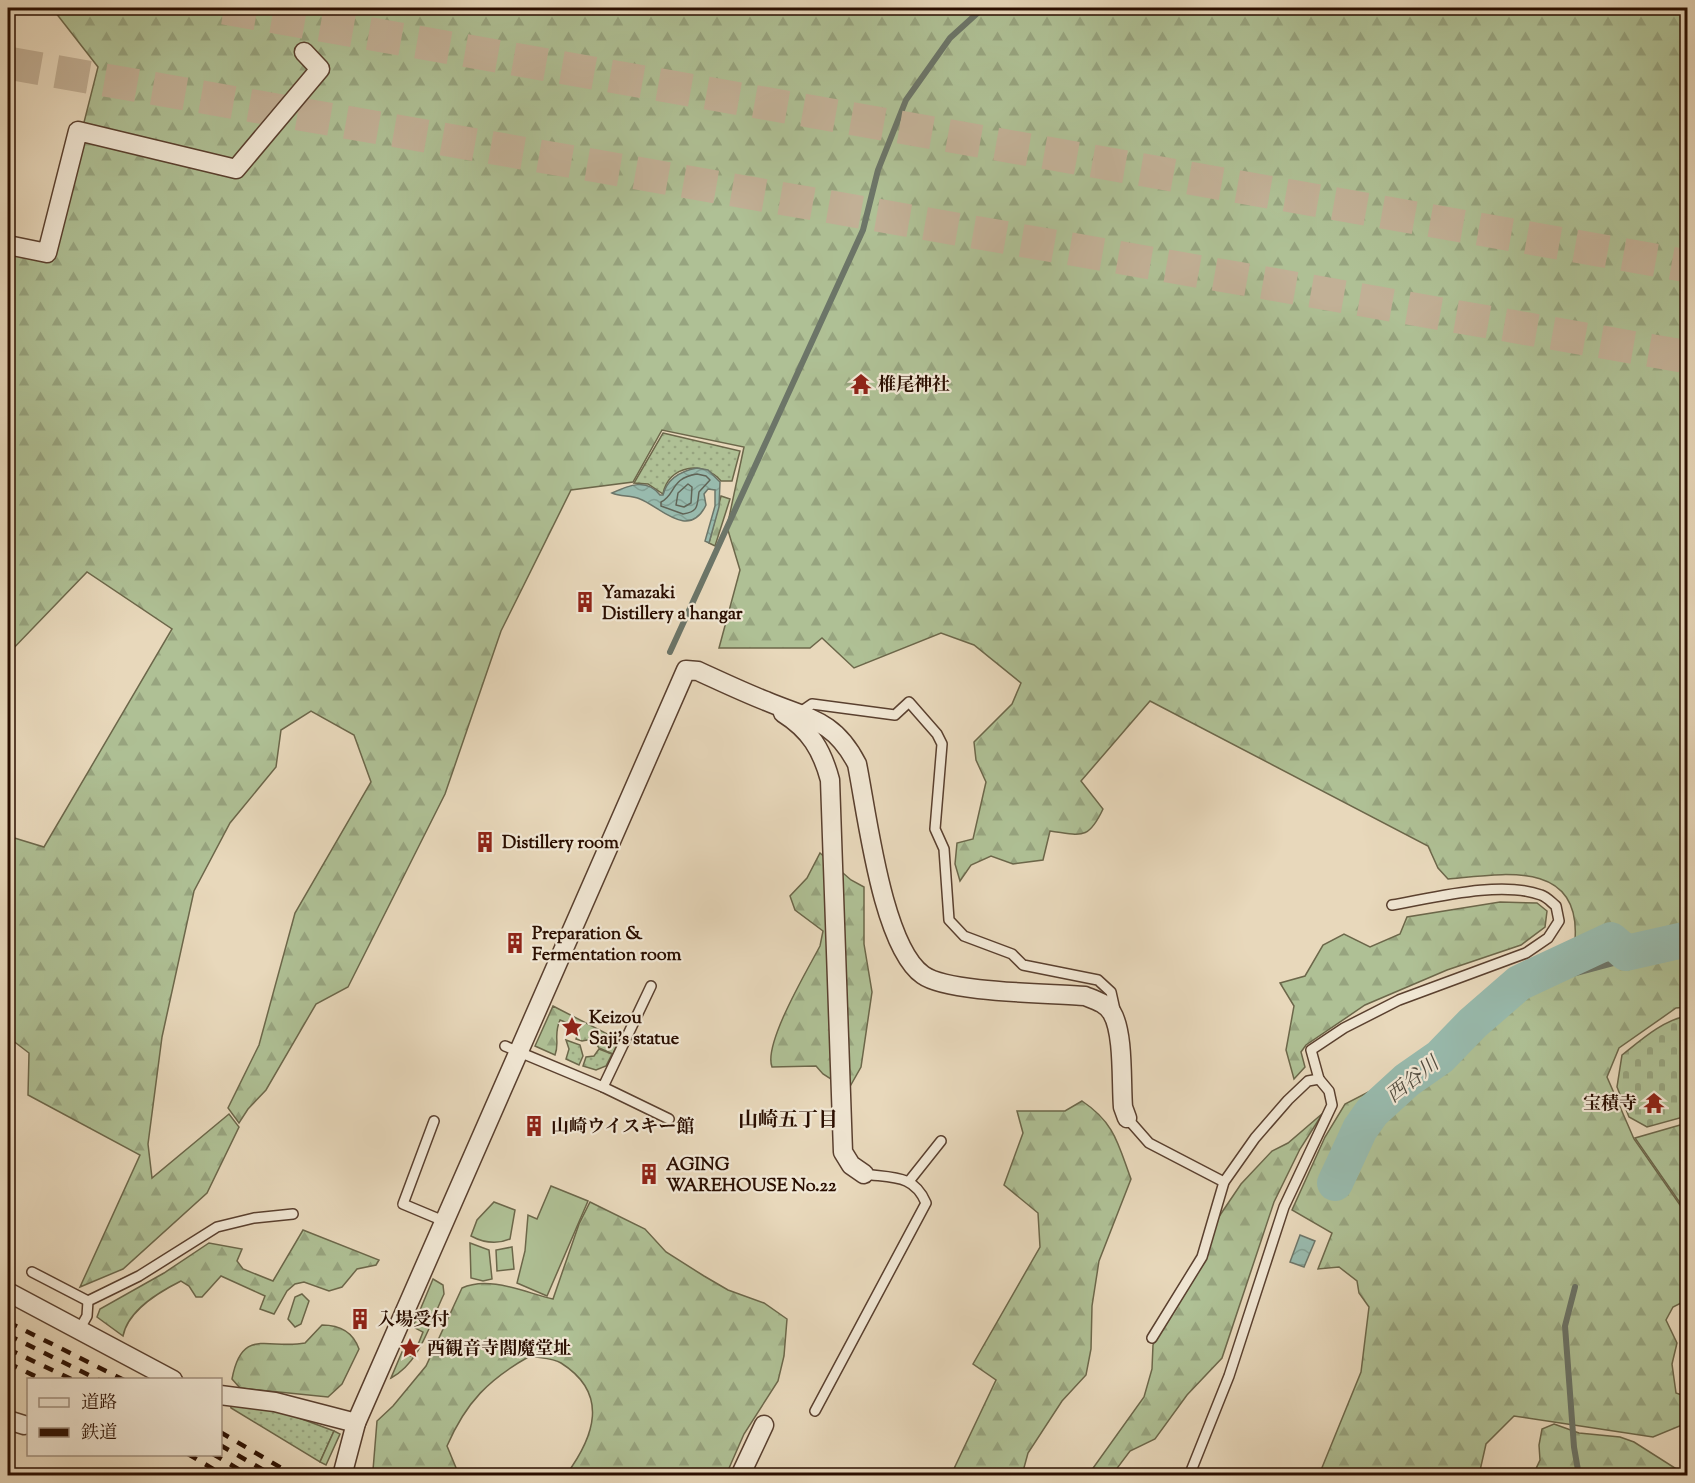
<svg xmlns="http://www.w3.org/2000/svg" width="1695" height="1483" viewBox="0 0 1695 1483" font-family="'Sorts Mill Goudy','Noto Serif JP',serif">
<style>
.grass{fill:url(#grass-dots);stroke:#6c674a;stroke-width:1.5}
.forest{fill:url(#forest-firs);stroke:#6c674a;stroke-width:1.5}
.cemetery{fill:url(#cemetery-stones);stroke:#6c674a;stroke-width:1.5}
.garden{fill:#afc095;stroke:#6c674a;stroke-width:1.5}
.water{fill:url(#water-waves);stroke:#6c7568;stroke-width:1.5}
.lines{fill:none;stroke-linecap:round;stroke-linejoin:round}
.shore{stroke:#616456;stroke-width:1.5}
.stream{stroke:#6c7568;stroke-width:6}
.river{stroke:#98baad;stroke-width:36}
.motorway-tunnel{stroke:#c2b096;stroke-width:33;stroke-dasharray:33 16;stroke-linecap:butt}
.service-casing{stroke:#5a402f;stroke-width:12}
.minor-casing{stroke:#5a402f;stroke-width:21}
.service{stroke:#f0e6d3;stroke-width:9}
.minor{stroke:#f0e6d3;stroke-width:18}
.rail{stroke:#2a0e00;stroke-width:4.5;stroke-dasharray:10 10;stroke-linecap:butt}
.labels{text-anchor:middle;stroke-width:4.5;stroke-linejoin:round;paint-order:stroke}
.poi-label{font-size:18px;font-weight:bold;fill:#2a0e00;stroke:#f0e6d3;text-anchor:start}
.water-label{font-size:20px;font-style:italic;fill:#504a3d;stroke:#f0e6d3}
.neighbourhood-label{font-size:20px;font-weight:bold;fill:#2a0e00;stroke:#f0e6d3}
</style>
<defs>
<pattern id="grass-dots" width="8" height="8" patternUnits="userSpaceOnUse" patternTransform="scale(1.5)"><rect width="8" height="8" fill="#afc095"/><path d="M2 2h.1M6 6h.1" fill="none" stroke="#97a47f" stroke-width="1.8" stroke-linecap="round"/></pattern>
<pattern id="forest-firs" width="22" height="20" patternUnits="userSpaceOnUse" patternTransform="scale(1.5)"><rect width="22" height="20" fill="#afc095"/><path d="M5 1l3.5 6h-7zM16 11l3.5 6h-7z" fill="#97a47f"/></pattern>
<pattern id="cemetery-stones" width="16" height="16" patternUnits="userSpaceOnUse" patternTransform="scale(1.5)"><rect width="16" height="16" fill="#afc095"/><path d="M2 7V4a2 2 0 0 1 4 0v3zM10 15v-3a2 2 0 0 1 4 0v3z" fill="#97a47f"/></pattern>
<pattern id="water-waves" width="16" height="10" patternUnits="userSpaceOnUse" patternTransform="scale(1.5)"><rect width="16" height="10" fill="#98baad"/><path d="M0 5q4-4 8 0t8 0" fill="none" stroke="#839f93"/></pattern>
</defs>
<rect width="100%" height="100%" fill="#e8d8bb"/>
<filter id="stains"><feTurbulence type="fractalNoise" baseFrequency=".00333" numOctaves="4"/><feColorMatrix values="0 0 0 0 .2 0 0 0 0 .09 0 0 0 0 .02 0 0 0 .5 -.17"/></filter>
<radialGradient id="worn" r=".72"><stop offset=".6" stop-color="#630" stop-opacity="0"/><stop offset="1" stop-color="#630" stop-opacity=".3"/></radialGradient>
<g class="grass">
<path d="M 663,433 L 740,451 L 732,481 L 721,481 C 704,460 668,465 663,494 L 648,484 L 634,483 Z"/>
<polygon points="566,1040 580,1045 583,1056 579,1065 566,1059 569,1049"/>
<polygon points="599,1049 612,1054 606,1066 596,1070 583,1066 586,1057 594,1056"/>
<polygon points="230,1404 283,1412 334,1431 320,1462 231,1408"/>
</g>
<g class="forest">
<path d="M 52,8 L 1687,8 L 1687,1007 L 1676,1008 L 1619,1048 L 1607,1077 L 1634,1139 L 1687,1215 L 1687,1306 L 1683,1302 L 1673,1307 L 1666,1320 L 1677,1343 L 1672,1364 L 1676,1393 L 1687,1397 L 1687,1423 L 1653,1437 L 1514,1416 L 1486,1444 L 1479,1475 L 1319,1475 L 1361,1372 L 1369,1307 L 1359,1293 L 1357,1281 L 1339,1267 L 1318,1269 L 1332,1233 L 1292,1210 L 1325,1137 L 1345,1104 L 1450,1050 L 1469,1036 L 1505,990 L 1559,955 L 1575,940 C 1581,859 1502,874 1448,879 L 1438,868 L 1428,846 L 1150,701 L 1081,781 L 1103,809 C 1088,841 1081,835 1050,831 L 1043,860 L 1013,864 L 991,856 L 971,865 L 960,881 L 955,864 L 957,843 L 973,839 L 986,782 L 976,760 L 974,742 L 1012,704 L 1021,683 L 974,645 L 941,633 L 854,668 L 822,638 L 810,648 L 719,648 L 740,570 L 727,527 L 744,447 L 662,430 L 633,482 L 571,490 L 501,631 L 445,794 L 348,987 L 316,1004 L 266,1090 L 248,1109 L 239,1123 L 228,1108 L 259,1045 L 295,913 L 371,782 L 354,735 L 311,711 L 281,730 L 276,767 L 230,823 L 194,891 L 162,1037 L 148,1144 L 152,1178 L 229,1114 L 239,1127 L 207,1193 L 123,1269 L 80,1287 L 140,1155 L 28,1095 L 29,1053 L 8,1037 L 8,836 L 44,847 L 172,629 L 87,572 L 8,654 L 8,257 L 52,249 L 98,67 Z"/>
<polygon points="721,496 730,499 715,546 709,543"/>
<path d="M 820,853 L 851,880 L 864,887 L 864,944 L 872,992 L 861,1067 L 848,1090 L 823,1074 L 816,1066 L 772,1067 C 763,1044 808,969 820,946 L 823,931 L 795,910 L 790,896 L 807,878 Z"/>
<polygon points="1500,902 1537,903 1547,911 1545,927 1521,945 1447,970 1365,1005 1306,1045 1301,1052 1305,1067 1294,1079 1286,1050 1294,1006 1280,983 1305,976 1323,945 1344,934 1370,947 1400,934 1407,917"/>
<path d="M 553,1006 L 619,1040 L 613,1054 L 599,1048 L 593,1039 L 582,1041 L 576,1039 L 580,1028 L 560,1020 C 553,1036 560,1042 555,1055 L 535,1046 Z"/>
<path d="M 1082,1101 C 1115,1123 1118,1144 1131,1179 L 1099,1261 L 1092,1306 L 1091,1349 L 1086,1375 L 1062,1401 L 1028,1453 L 1022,1475 L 951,1475 L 996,1380 L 973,1364 L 1040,1247 L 1038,1213 L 1004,1185 L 1023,1133 L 1017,1111 L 1065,1111 Z"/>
<polygon points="1323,1113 1300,1149 1274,1202 1222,1358 1187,1395 1155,1439 1130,1451 1112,1475 1078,1475 1078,1472 1091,1471 1144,1397 1152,1369 1153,1345 1212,1227 1241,1184 1272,1151 1288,1143"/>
<polygon points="1687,1123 1688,1123 1687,1213 1635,1138"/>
<path d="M 590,1202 L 645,1229 L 666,1252 L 704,1276 L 728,1290 L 764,1303 L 787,1319 L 784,1356 L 778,1381 L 744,1434 L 726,1475 L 566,1475 C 594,1437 610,1394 561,1363 C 553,1358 539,1358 530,1356 C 489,1379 466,1402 447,1446 L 459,1475 L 376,1475 L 373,1470 L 377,1421 L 393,1406 L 426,1366 L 462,1288 C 489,1275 526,1293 553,1299 L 579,1224 Z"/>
<path d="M 303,1230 L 379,1260 L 376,1265 L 357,1269 L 342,1287 L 329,1291 L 304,1282 L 295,1284 L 287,1291 L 274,1314 L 260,1309 L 265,1296 L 221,1276 L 202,1297 L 196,1297 L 189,1286 L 181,1281 C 159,1292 128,1310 123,1336 L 97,1317 L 100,1309 L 164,1273 L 209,1243 L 242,1249 L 237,1261 L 243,1269 L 273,1281 Z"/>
<path d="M 322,1325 C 340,1325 353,1332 359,1349 L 342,1384 L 328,1397 L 240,1388 L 232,1379 C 242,1326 268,1350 305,1343 Z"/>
<polygon points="1554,1424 1579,1433 1620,1437 1634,1442 1686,1475 1582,1475 1577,1470 1560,1475 1533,1475 1540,1460 1539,1445 1542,1429"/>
</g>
<path class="cemetery" d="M 1687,1016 L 1687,1116 L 1647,1127 L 1629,1117 L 1617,1087 L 1622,1055 C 1641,1040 1663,1020 1687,1016 Z"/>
<g class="garden">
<polygon points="551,1186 588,1201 547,1296 517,1283 525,1251 528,1215 537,1219"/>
<path d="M 494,1202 L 515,1210 L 510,1239 C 496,1245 484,1243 471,1236 L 477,1220 Z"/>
<polygon points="470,1243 489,1250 492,1279 483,1281 471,1278"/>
<polygon points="512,1247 514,1269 497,1271 496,1250"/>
<path d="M 433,1279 L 443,1285 L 444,1294 C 430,1323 420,1363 391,1378 L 402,1352 L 413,1357 L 423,1332 L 413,1327 Z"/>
<polygon points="302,1294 309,1301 301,1324 295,1327 288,1319 295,1297"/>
<polygon points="334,1431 340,1434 326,1465 320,1462"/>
</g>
<g class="water">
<path d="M 697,468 L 708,470 L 720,482 L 719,507 L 709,543 L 705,541 L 715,506 L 715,490 L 708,489 L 704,494 L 706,505 C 689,541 659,506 640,499 C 631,495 621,497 612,493 C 629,485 647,478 660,495 L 663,495 C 667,479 681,471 697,468 Z"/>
<polygon points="1300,1235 1315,1241 1304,1267 1290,1262"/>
</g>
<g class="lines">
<g class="shore">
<path d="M 697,474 L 706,476 L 710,480 L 699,492 C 697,505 699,512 683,514 L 661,506 L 661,502 C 676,495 670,478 697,474 Z"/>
<polygon points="688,484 692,487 691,503 684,507 676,505 678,493"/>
</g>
<g class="stream">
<polyline points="670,652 863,230 878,170 906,100 950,38 983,8"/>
<polyline points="1509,991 1617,962 1626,953"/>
<polyline points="1575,1287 1565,1326 1574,1447 1579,1476"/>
<polyline points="1258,1473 1258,1476"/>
</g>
<polyline class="river" points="1335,1183 1360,1129 1372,1112 1407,1080 1440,1057 1473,1023 1519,983 1611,940 1626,953 1688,939"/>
<g class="motorway-tunnel">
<polyline points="224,8 1688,266"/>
<polyline points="8,63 1688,357"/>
</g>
<defs>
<g id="service">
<polyline points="799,713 812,704 895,715 909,702 937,734 942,744 935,829 944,849 949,920 964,936 1012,954 1023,965 1098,980 1111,992 1115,1010"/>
<polyline points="505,1046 603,1087 669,1119"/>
<path d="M 1319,1079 L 1311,1050 L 1344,1028 L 1399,1000 L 1526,953 L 1548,938 L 1559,921 L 1556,906 C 1551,902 1547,897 1541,895 C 1501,880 1433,898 1392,905"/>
<polyline points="603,1087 651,986"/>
<polyline points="1127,1118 1149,1143 1224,1182"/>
<polyline points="434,1121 403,1204 446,1222"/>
<polyline points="910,1180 941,1141"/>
<polyline points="32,1272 88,1301"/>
<polyline points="79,1330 87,1316 88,1301 139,1276 217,1227 254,1218 293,1214"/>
<polyline points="1152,1338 1202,1257 1224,1182 1255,1138 1288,1100 1308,1081 1319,1079 1329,1091 1332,1105 1284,1207 1229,1376 1189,1476"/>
<path d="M 815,1411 L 926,1203 C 914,1174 892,1178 864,1174"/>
</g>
<g id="minor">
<polyline points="8,245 47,253 78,131 236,169 320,69 304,52"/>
<path d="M 783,713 C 810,730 822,750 830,780 L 843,1152 L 851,1165 L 864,1174"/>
<polyline points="8,1292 173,1380"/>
<polyline points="220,1395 275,1402 356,1423"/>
<polyline points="8,1420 24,1425"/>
<path d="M 342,1476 L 356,1423 L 686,670 L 698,671 C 720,681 743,692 766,701 C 808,719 834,719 857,764 C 867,813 882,946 923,975 C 948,993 1049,993 1085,996 C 1095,1000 1106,1003 1112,1013 C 1124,1033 1121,1083 1123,1107 L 1127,1118"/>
<polyline points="740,1476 764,1425"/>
</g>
</defs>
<use href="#service" class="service-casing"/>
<use href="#minor" class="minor-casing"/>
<use href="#service" class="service"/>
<use href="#minor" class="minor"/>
<g class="rail">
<polyline points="8,1322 124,1380"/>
<polyline points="8,1335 99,1380"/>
<polyline points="8,1349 73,1380"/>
<polyline points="8,1363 43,1380"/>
<polyline points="220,1432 295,1476"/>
<polyline points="220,1445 274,1476"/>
<polyline points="188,1454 225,1476"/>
<polyline points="213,1454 250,1476"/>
</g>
</g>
<defs>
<symbol id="temple-bare" viewBox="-9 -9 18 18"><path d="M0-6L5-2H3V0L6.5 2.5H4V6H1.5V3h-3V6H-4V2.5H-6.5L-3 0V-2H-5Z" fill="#8f2418" stroke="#f0e6d3" stroke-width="2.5" paint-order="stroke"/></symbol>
<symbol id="building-bare" viewBox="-9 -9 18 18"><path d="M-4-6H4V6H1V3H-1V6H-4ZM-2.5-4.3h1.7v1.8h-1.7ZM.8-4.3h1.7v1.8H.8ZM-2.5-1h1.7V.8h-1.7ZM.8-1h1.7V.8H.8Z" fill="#8f2418" stroke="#f0e6d3" stroke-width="2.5" paint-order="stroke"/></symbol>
<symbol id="sight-bare" viewBox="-9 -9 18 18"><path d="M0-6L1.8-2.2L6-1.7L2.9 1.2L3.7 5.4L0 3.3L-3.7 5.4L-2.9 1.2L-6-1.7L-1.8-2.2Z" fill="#8f2418" stroke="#f0e6d3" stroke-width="2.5" paint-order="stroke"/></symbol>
</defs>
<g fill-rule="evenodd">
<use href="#temple-bare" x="846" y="369" width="30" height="30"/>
<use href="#building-bare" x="570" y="587" width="30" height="30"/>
<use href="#building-bare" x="470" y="827" width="30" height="30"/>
<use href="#building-bare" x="500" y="928" width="30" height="30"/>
<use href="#sight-bare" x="557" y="1012" width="30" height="30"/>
<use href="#temple-bare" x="1639" y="1088" width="30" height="30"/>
<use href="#building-bare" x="519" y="1111" width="30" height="30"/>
<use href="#building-bare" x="634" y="1159" width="30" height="30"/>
<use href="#building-bare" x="345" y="1304" width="30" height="30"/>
<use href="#sight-bare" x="395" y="1333" width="30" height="30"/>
</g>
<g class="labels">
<g class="poi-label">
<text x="878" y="390">椎尾神社</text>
<text x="602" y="598">Yamazaki<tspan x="602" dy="21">Distillery a hangar</tspan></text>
<text x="502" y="848">Distillery room</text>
<text x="532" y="939">Preparation &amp;<tspan x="532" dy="21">Fermentation room</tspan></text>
<text x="589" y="1023">Keizou<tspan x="589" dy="21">Saji's statue</tspan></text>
<text x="1637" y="1109" text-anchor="end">宝積寺</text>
<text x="551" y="1132">山崎ウイスキー館</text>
<text x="666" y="1170">AGING<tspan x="666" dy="21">WAREHOUSE No.22</tspan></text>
<text x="377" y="1325">入場受付</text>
<text x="427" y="1354">西観音寺閻魔堂址</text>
</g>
<g class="water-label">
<text transform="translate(1412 1079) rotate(-38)" y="7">西谷川</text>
</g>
<g class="neighbourhood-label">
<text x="788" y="1126">山崎五丁目</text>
</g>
</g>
<rect width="1695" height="1483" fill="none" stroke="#e8d8bb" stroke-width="30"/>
<rect x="9" y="9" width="1677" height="1465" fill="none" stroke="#2a0e00" stroke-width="3"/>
<rect x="15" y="15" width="1665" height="1453" fill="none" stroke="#2a0e00" stroke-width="1.5"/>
<rect x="27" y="1378" width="195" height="78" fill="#f0e6d3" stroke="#a1907f" stroke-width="1.5"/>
<rect x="39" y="1398" width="30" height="9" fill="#f0e6d3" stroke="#a1907f" stroke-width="1.5"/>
<text x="81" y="1408" font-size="18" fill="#2a0e00">道路</text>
<rect x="39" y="1428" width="30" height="9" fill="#2a0e00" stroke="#a1907f" stroke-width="1.5"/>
<text x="81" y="1438" font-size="18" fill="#2a0e00">鉄道</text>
<rect width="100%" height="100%" filter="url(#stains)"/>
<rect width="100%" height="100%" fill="url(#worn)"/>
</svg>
